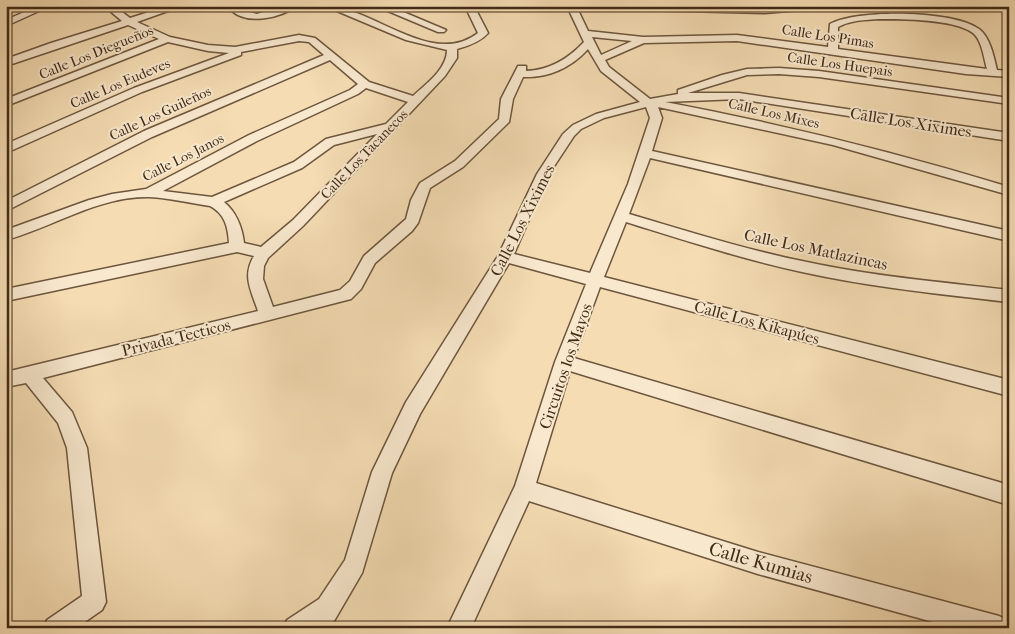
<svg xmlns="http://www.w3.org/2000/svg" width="1015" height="634" viewBox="0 0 1015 634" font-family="'IM FELL French Canon',serif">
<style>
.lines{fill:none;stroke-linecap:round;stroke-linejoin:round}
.minor-casing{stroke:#6d563e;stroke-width:3}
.minor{fill:#f8e8ce;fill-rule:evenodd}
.labels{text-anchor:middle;stroke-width:4;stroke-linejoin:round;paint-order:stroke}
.far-street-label{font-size:14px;fill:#402a17;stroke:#f8e8ce}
.street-label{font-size:16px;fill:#402a17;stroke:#f8e8ce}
.near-street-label{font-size:19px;fill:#402a17;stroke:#f8e8ce}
</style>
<rect width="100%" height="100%" fill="#f5dcb3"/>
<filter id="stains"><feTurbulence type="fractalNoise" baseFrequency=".004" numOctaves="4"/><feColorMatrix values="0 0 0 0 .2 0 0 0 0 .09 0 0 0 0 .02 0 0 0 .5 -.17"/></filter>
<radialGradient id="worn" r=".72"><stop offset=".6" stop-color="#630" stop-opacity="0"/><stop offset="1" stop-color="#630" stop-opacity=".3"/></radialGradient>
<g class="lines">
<defs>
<g id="minor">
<polygon points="38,6 50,6 6,26 6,20"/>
<path d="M 104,6 L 114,6 L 130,18 L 168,6 L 182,6 L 137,22 L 170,37 L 208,45 L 235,47 L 299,35 L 315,38 L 369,82 L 413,96 C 426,84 447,69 447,50 L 406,40 L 325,6 C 372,6 432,69 478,33 L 465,6 L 474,6 L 488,33 C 480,42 468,46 457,49 L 457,58 L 445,76 L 303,226 L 268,258 L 264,266 L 263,279 L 273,307 L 340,290 L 350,281 L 364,256 L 406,219 L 411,200 L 420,183 L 455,161 L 499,119 L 501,99 L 518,66 L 526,66 L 526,71 C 550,70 568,59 584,42 L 567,6 L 576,6 L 588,31 L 643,37 L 737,35 L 828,47 L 830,24 C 857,9 953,10 979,29 C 990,37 994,57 997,70 L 1009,71 L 1009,77 L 966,74 L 737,41 L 644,43 L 605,60 L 609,67 L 650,99 L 678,94 L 678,90 L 722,75 L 747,69 L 779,68 L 819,71 L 1009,98 L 1009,104 L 819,77 L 779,74 L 747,75 L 688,93 L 739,93 L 1009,133 L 1009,141 L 739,99 L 665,102 C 781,124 895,152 1009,187 L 1009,195 L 833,145 L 658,107 L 662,118 L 652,151 L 1009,231 L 1009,241 L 650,158 L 629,214 C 687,231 743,249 802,261 C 870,276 940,282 1009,290 L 1009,302 C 940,294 870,287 802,272 C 742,259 684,240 626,222 L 604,277 L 1009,380 L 1009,396 L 600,287 L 574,358 L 1009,485 L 1009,505 L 570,371 L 536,483 L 758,552 L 999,616 L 1007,620 L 1009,628 L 955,628 L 758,574 L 529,501 L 471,628 L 447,628 L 515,486 L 555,362 L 586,284 L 509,263 L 420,414 L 392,473 L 362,573 L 330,628 L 283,628 L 287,620 L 319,599 L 345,560 L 372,472 L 406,402 L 498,256 L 537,174 L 563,134 L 573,125 L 596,114 L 640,102 L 601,71 L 588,49 C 571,68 548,78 523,77 L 513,99 L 509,122 L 463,167 L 430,188 L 418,223 L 412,231 L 375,263 L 361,289 L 351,299 L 43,378 L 72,412 L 87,448 L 106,602 L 102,610 L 76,628 L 43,628 L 47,620 L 82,596 L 67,448 L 58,423 L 26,383 L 6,387 L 6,372 L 258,311 C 251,290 242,276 254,256 L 237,252 L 6,301 L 6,289 L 229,243 C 228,227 225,214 210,206 C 190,203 169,198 149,197 C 99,196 53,227 6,240 L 6,230 L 89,200 L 112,194 L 146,189 L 249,135 L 350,90 L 358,84 L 330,60 L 152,137 L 6,211 L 6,201 L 144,131 L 324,55 L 309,42 L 299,41 L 241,52 L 241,55 L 142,92 L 6,153 L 6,144 L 134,88 L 229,53 L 208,51 L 168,42 L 6,106 L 6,99 L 159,39 L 128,25 L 6,66 L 6,59 L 51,43 L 122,21 ZM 880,19 C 902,19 955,19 973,33 C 982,40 984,59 987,69 L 838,49 L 838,27 C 851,20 865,20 880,19 ZM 592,37 L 632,41 L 601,55 ZM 366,88 L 408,102 L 386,124 L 326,139 L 294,162 L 212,197 L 163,191 L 257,141 L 358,94 ZM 646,107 L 650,118 L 628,184 L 590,273 L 514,254 L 549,174 L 574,136 L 581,129 L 604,118 ZM 377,134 L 293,220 L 261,247 L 244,243 C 242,227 237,213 224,202 L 302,168 L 334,145 Z"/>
<path d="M 283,6 L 296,6 C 281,18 248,25 232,11 L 236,8 L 257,14 Z"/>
<polygon points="376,6 389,6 446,30 444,32 438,32"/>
<polygon points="596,6 817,6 813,9 765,13 600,9"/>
<polygon points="980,6 990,6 990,7 986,10"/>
</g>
</defs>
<use href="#minor" class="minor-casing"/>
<use href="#minor" class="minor"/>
</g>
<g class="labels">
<g class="far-street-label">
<text transform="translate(828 36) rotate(9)" y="5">Calle Los Pimas</text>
<text transform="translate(96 52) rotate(-22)" y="5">Calle Los Diegueños</text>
<text transform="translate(840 64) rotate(8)" y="5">Calle Los Huepais</text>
<text transform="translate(120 83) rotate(-23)" y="5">Calle Los Eudeves</text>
<text transform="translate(160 113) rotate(-25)" y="5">Calle Los Guileños</text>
<text transform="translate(774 113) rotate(13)" y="5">Calle Los Mixes</text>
<text transform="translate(364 154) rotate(-46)" y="5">Calle Los Tacanecos</text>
<text transform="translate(183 157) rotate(-27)" y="5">Calle Los Janos</text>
</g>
<g class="street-label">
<text transform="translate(911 122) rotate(9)" y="6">Calle Los Xiximes</text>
<text transform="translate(522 220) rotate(-63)" y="6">Calle Los Xiximes</text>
<text transform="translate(816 249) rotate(12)" y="6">Calle Los Matlazincas</text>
<text transform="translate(757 322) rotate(15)" y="6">Calle Los Kikapúes</text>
<text transform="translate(176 337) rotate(-14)" y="6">Privada Tecticos</text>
<text transform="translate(565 366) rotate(-71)" y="6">Circuitos los Mayos</text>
</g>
<g class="near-street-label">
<text transform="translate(761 562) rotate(16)" y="7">Calle Kumias</text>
</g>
</g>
<rect width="1015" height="634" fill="none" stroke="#f5dcb3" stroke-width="25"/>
<rect x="8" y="8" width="1000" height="619" fill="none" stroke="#402a17" stroke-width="2.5"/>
<rect x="12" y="12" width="990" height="609" fill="none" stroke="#402a17"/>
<rect width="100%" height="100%" filter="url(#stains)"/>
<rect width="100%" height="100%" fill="url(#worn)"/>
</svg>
